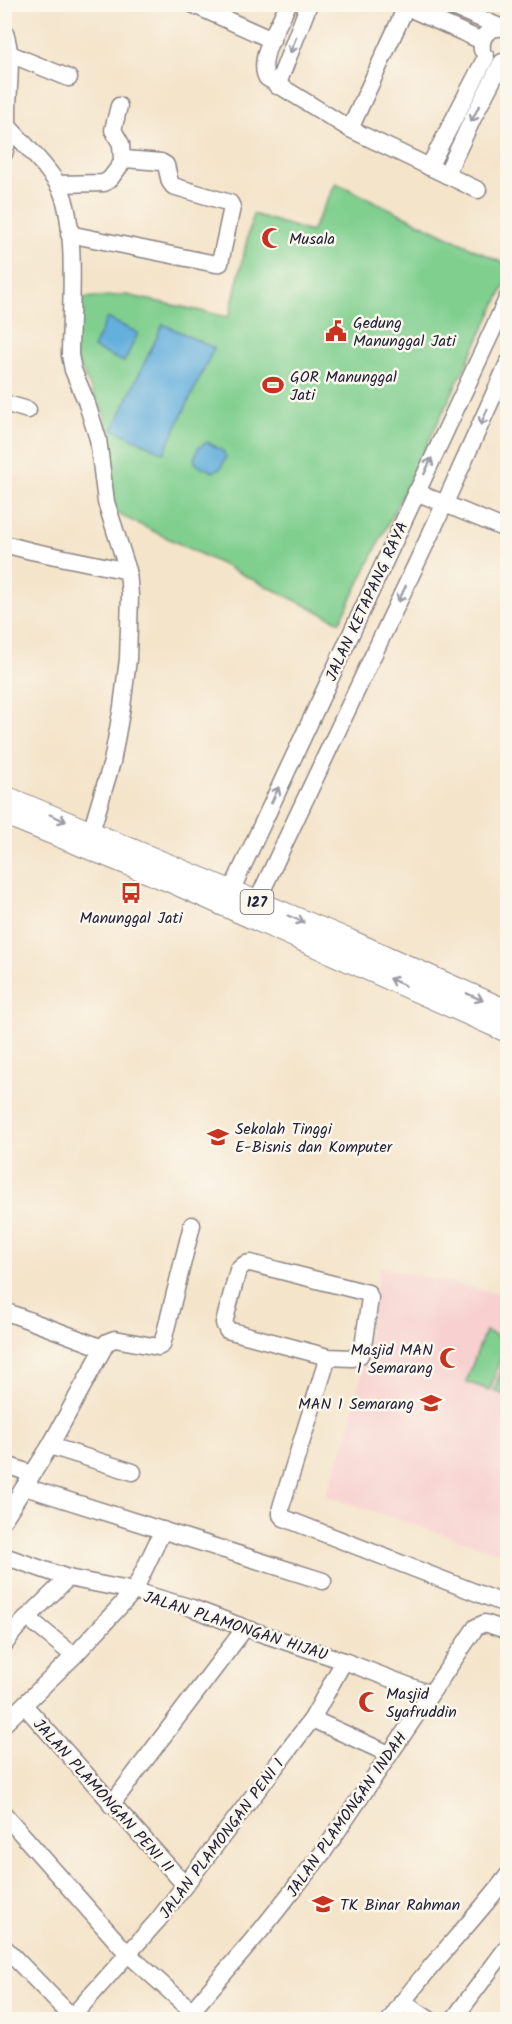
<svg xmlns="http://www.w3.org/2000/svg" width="512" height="2024" viewBox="0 0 512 2024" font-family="Kalam,sans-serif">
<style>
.built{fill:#f7d0cf}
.green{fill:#80cf8f;stroke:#517865;stroke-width:1.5}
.water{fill:#64afdd;stroke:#43688c;stroke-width:1.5}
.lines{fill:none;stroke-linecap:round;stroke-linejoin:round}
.minor-casing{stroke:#8b8382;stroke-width:19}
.major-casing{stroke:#8b8382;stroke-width:23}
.minor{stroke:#fff;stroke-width:16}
.major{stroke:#fff;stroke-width:21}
.oneway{stroke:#9c9ca7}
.labels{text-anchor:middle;stroke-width:5;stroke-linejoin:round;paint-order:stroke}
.shield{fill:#fbf7ec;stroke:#636270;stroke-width:1.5}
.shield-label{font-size:15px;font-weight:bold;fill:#22223b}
.poi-label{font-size:16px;fill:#22223b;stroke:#fbf7ec;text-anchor:start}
.street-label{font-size:16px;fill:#22223b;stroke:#fbf7ec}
</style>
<rect width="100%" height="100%" fill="#fbf7ec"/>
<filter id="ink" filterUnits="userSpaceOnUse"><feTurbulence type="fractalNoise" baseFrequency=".0167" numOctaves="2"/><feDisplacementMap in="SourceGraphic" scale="12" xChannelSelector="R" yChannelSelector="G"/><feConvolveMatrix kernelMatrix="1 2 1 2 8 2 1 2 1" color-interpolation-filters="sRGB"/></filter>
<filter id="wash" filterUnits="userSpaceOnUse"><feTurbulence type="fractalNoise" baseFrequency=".008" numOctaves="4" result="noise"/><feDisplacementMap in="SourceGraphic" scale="24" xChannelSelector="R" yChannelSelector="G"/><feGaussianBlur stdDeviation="1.35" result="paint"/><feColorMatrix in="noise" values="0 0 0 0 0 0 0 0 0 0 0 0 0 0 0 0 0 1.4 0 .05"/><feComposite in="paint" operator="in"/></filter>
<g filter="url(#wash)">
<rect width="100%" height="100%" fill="#f4e4ca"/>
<polygon class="built" points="380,1267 507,1296 507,1555 326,1496 348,1435 362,1371"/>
<g class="green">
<polygon points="336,183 507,265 507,281 340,622 114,512 105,416 73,354 82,298 126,295 229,317 253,214 311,232"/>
<polygon points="485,1331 507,1339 490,1390 466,1382"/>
<polygon points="507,1354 507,1396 494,1391"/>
</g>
<g class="water">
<polygon points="107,318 138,333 124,362 93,348"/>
<polygon points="163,324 214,348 164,453 113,429"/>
<polygon points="207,442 223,451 226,457 221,468 213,472 196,464 194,458 199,447"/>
</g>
</g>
<g filter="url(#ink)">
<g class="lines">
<defs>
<g id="minor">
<polyline points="192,4 272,40"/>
<path d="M 288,4 C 280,23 256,59 267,78 L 350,129 L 478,190"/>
<polyline points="400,4 482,41"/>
<polyline points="446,4 500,27"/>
<path d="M 4,30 C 14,56 8,85 8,111 C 8,127 9,139 4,154"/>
<path d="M 482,50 C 480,34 492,24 508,29"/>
<polyline points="10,54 69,78"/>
<polyline points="277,86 309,4"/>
<polyline points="119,106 113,130 121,144 122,160"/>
<path d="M 9,127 C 25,145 44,163 57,183 C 79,215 70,315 70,355 L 73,370 L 86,401 L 98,439 L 106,502 L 128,571 L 130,595 L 128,659 L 122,707 L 112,762 L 91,832"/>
<polyline points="350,129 406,7"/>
<polyline points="429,167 486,57"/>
<polyline points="446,175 473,118 502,62"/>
<polyline points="58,184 104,183 110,179 125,159 161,162 166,165 170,182 173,186 230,203 232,207 220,263 216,264 69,234"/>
<polyline points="4,403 28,410"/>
<polyline points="416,492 508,530"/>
<polyline points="4,544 31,551 128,571"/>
<polyline points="226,902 508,297"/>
<polyline points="252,912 445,503 508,363"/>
<polygon points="250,1263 368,1293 370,1298 363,1347 360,1355 352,1358 328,1357 227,1330 224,1323 238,1270 245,1264"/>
<polyline points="4,1311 103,1348"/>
<polyline points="328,1357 281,1507 281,1515 284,1518 508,1605"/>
<polyline points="50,1446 133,1472"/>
<polyline points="4,1464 32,1474"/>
<polyline points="25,1487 323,1581"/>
<polyline points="4,1519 50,1446 107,1342 115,1339 158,1347 162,1345 192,1225"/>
<polyline points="4,1556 68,1578 134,1591 192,1608 245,1628 344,1661 430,1694"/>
<polyline points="27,1617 74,1656"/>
<polyline points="4,1645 14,1631 68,1578"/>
<polyline points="24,1705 185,1885"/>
<polyline points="312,1719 389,1754"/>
<polyline points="4,1724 74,1656 134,1591 163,1530"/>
<polyline points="111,1805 245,1628"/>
<polyline points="4,1814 127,1953 191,2010"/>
<polyline points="4,1947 71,2016"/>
<polyline points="402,2002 430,2020"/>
<polyline points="69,2020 158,1920 185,1885 312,1719 344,1661"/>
<polyline points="184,2020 262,1929 324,1851 476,1627 485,1623 508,1631"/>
<path d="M 390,2020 C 425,1968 471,1925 508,1875"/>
<polyline points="453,2020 508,1946"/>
</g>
<g id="major">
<polyline points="4,796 349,940 508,1011"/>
<polyline points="4,814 169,881 508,1032"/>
</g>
</defs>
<use href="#minor" class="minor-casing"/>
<use href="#major" class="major-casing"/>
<use href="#minor" class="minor"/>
<use href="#major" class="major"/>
</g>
<defs><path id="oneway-shaft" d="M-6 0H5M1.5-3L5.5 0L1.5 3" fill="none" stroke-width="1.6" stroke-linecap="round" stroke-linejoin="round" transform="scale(1.5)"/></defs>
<g class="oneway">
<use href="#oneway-shaft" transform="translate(293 45) rotate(112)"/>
<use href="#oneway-shaft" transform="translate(475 114) rotate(117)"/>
<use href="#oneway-shaft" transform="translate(484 417) rotate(114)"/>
<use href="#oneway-shaft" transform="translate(428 466) rotate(-65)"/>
<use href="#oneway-shaft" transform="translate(402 594) rotate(115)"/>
<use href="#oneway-shaft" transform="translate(275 795) rotate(-65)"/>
<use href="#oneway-shaft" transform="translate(58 818) rotate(23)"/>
<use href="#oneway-shaft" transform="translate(296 919) rotate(23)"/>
<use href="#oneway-shaft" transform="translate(397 982) rotate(-156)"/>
<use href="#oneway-shaft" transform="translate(475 997) rotate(24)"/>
</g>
</g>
<defs>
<symbol id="mosque-bare" viewBox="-9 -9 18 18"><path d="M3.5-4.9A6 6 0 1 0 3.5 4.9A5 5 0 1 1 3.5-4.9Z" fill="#c8321e" stroke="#fbf7ec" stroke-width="2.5" paint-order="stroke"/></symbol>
<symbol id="civic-bare" viewBox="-9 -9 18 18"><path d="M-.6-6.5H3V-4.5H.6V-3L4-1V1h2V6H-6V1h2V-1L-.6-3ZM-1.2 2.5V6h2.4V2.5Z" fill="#c8321e" stroke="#fbf7ec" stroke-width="2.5" paint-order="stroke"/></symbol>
<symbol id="stadium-bare" viewBox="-9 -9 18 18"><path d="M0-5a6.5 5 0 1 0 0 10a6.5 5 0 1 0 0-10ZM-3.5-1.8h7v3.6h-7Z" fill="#c8321e" stroke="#fbf7ec" stroke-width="2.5" paint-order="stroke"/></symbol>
<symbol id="bus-bare" viewBox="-9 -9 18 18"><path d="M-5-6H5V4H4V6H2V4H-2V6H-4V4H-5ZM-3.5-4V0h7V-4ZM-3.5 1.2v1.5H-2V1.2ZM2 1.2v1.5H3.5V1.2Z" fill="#c8321e" stroke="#fbf7ec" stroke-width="2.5" paint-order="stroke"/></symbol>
<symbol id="university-bare" viewBox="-9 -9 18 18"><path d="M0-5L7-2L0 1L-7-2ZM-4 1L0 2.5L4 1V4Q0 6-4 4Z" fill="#c8321e" stroke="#fbf7ec" stroke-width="2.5" paint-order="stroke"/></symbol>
<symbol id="school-bare" viewBox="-9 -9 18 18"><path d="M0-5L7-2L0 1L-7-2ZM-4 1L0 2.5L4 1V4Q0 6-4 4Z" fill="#c8321e" stroke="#fbf7ec" stroke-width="2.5" paint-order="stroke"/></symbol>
</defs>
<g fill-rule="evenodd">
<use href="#mosque-bare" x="257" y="223" width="30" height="30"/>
<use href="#civic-bare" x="321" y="316" width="30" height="30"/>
<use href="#stadium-bare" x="258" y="370" width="30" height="30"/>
<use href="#bus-bare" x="116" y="878" width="30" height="30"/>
<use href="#university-bare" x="203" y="1122" width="30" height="30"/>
<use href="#mosque-bare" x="435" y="1343" width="30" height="30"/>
<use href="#school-bare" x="416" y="1388" width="30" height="30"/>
<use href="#mosque-bare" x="354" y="1687" width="30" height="30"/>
<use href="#school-bare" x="308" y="1889" width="30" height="30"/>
</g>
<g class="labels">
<rect class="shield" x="240.5" y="890" width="33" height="24" rx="4.5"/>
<g class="shield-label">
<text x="257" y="907">127</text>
</g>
<g class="poi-label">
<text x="289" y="244">Musala</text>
<text x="353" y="328">Gedung<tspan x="353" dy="18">Manunggal Jati</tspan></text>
<text x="290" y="382">GOR Manunggal<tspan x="290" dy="18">Jati</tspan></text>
<text x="131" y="923" text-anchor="middle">Manunggal Jati</text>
<text x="235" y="1134">Sekolah Tinggi<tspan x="235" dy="18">E-Bisnis dan Komputer</tspan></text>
<text x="433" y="1355" text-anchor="end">Masjid MAN<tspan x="433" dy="18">1 Semarang</tspan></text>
<text x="414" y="1409" text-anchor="end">MAN 1 Semarang</text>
<text x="386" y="1699">Masjid<tspan x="386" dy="18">Syafruddin</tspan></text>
<text x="340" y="1910">TK Binar Rahman</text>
</g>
<g class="street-label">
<text transform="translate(366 601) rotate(-65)" y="6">JALAN KETAPANG RAYA</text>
<text transform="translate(236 1625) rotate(18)" y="6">JALAN PLAMONGAN HIJAU</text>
<text transform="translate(104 1795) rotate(48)" y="6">JALAN PLAMONGAN PENI II</text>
<text transform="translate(346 1814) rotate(-55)" y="6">JALAN PLAMONGAN INDAH</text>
<text transform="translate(221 1838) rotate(-53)" y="6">JALAN PLAMONGAN PENI I</text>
</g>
</g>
<rect width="512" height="2024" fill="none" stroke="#fbf7ec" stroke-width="24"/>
</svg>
